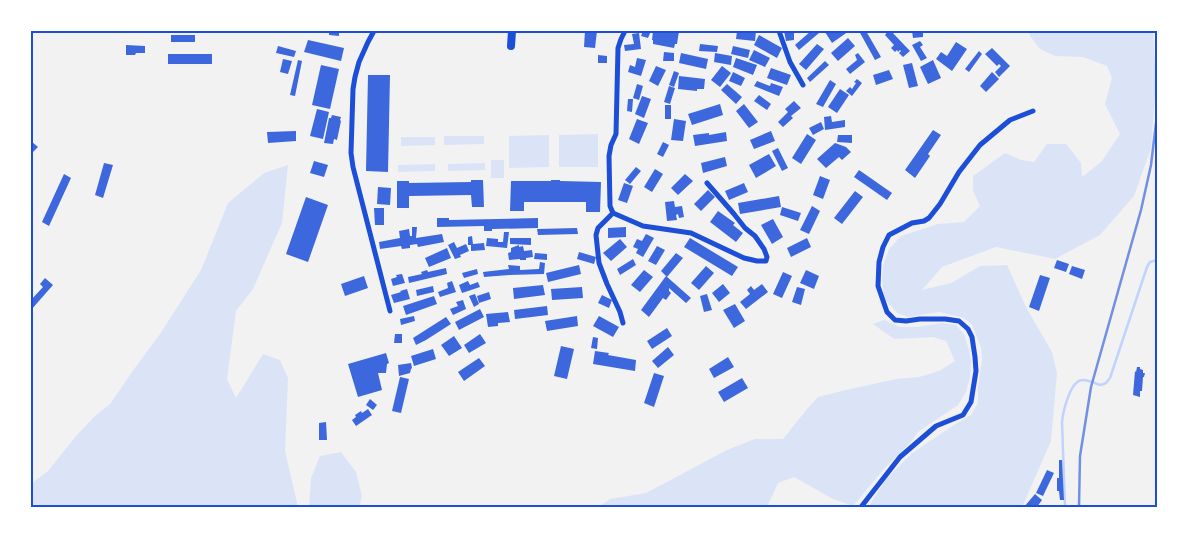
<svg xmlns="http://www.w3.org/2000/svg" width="1188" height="538" viewBox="0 0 1188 538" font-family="Montserrat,sans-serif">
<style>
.green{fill:#dbe4f7}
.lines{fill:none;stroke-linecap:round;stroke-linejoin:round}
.stream{stroke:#bfd3fe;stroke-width:2.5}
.building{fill:#3d67dc}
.minor{stroke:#1d4ed8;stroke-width:5}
.secondary{stroke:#1d4ed8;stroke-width:8}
.rail{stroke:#7290e2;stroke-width:2.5}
.neatline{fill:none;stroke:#1d4ed8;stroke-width:2}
</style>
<rect width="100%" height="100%" fill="#f2f2f2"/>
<g class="green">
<polygon points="1029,31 1153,31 1156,83 1151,148 1134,196 1100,235 1055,259 996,247 942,267 922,290 951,283 980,266 1007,265 1027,309 1052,352 1057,373 1051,441 1023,505 1021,507 868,507 887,478 912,453 954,425 971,415 978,403 978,387 982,360 981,347 972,325 964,318 939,312 908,317 897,313 884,298 882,279 883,266 889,249 901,236 938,224 964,222 980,206 973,191 973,176 1005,153 1021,160 1034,162 1047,144 1066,144 1081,163 1082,177 1102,161 1120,134 1105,104 1112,78 1107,66 1083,57 1055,56 1040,49 1030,36"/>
<polygon points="598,134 598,167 559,167 559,135"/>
<polygon points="549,135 549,167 509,168 509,136"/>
<polygon points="444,136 484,136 484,144 444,145"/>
<polygon points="401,137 435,137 435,145 401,146"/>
<rect x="491" y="160" width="13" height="18"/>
<polygon points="485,163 485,170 448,171 448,164"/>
<polygon points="435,164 435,171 398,172 398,165"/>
<polygon points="288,165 282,223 253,289 236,311 227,379 236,398 263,354 280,360 288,378 285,451 298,507 31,507 31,484 48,471 76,436 94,417 110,404 132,372 160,334 201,270 228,203 264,173"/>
<polygon points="884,320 900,327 916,327 943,323 956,325 964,334 969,350 971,361 970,377 966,392 958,405 918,432 910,443 884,469 853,506 833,499 794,477 778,483 767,507 599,507 610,499 646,493 727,450 755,439 783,439 807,409 818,397 846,390 896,379 919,377 939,371 955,361 946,341 933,337 894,339 873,324"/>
<polygon points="341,452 356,472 362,496 359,507 309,507 311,478 320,456"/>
</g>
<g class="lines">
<path class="stream" d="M 1065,507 L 1062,422 C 1063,412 1070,381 1082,380 C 1088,379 1095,384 1101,385 L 1106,383 L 1110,378 L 1147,267 L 1150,262 L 1157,260"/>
</g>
<g class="building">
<polygon points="329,31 339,31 339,36 329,35"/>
<polygon points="585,31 597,31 595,48 584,47"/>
<polygon points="643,31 651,31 648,38 641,36"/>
<polygon points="653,31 679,31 677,44 675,44 674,48 653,44 653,40 652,40"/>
<polygon points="737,31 756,31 755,41 736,39"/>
<polygon points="784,31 794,31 794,40 786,41"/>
<polygon points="811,31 817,31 819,33 799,50 795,45"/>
<polygon points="826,31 849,31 832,43 825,32"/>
<polygon points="859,31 866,31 881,57 875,60"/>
<polygon points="888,31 891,31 910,51 903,57 899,53 901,51 900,50 898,52 897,50 895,52 891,48 894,45 885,35"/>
<polygon points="912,31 923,31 923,37 913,38"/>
<polygon points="639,33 641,49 625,51 624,45 634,44 632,34"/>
<rect x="171" y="35" width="24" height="7"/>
<polygon points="759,35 782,48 777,58 754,45"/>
<polygon points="848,38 855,46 838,61 831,53"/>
<polygon points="308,40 344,48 341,61 304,52"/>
<polygon points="920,41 923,45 920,47 927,58 921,61 912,45"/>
<polygon points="956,42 967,49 952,71 936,59 941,52 947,56"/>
<polygon points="700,44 718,46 717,52 699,51"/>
<polygon points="817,44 824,49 806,70 799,64"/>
<polygon points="126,45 145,46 145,53 136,53 135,55 126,55"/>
<polygon points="278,46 296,51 294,57 276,53"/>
<polygon points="733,46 750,50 748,58 731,54"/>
<polygon points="992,48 1010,66 999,77 995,72 1001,66 999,64 997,66 985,54"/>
<polygon points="754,50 770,58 765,67 749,60"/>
<polygon points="979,51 982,54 969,72 965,69"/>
<polygon points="664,52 674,53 674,61 663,61"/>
<polygon points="681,53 708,59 706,69 679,63"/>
<polygon points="715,53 732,56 731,65 714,62"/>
<polygon points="858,53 865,62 850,74 846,69 857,60 855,55"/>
<rect x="168" y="54" width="44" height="10"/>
<polygon points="598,55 607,56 607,63 598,63"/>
<polygon points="637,58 646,60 641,76 628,72 630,65 635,67"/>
<polygon points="736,58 757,65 753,75 733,67"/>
<polygon points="283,59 292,61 288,74 280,72"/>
<polygon points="298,60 302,61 295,96 290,95"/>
<polygon points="933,60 941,78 928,84 920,67"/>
<polygon points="825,61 829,65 810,82 807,78"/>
<polygon points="912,63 918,86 909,88 903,65"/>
<polygon points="321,65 339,69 330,109 312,105"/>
<polygon points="656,66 666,70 658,86 649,81"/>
<polygon points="722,66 731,73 720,87 711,80"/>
<polygon points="771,68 791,75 787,85 767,78"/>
<polygon points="889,70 893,79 876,85 873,75"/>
<polygon points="674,71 679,73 674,87 669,85"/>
<polygon points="733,72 745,78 741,86 729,81"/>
<polygon points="992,72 999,79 986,92 980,86"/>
<polygon points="368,75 390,75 388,172 366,171"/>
<polygon points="679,76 705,79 704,89 697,89 697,91 678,89"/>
<polygon points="857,79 862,83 852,96 846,91 850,87 852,89 856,83 854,82"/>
<polygon points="830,80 836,84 823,107 816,104"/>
<polygon points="757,81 770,86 771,83 783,87 779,96 754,86"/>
<polygon points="637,84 643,86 639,100 633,98"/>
<polygon points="727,84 742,97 736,104 721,90"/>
<polygon points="669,86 675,88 670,104 664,102"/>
<polygon points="840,89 849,95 837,113 828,107"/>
<polygon points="759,95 771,104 767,110 754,101"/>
<polygon points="642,96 651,99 644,118 635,114"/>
<polygon points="628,99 633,99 632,112 627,111"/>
<polygon points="794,101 801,108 791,116 793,118 783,127 778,122 788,112 785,109"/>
<polygon points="720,104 723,115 692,125 688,114"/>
<polygon points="744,104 758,122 749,128 736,111"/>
<rect x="665" y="105" width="6" height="14"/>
<polygon points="317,109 329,112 323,139 310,136"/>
<polygon points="332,115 341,117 340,120 341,121 337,140 334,139 333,144 324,143 329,118 331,118"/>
<polygon points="831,116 832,122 845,120 845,127 825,130 824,117"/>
<polygon points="637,119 648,123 639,144 629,139"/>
<polygon points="674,119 686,121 683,141 671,140"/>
<polygon points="821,122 824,129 813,135 809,128"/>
<polygon points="933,130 941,135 928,154 930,156 915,178 905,170"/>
<polygon points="296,131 296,141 268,143 267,132"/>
<polygon points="771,131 775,141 754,149 750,140"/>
<polygon points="726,132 727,141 695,146 693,135 709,133 709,135"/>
<polygon points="807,134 816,140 801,164 792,158"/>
<polygon points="838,135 852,135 852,143 837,142"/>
<polygon points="31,141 38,147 31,154"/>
<polygon points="663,142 669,145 663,157 657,154"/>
<polygon points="835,143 846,147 851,152 842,160 839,157 826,168 817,159"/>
<polygon points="778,148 788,168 782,171 772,151"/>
<polygon points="769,154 776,166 756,178 749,165"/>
<polygon points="725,157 727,166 703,173 701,163"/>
<polygon points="314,161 328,165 324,177 310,173"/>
<polygon points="104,163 113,165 103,198 95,195"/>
<polygon points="636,167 641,171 630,184 625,180"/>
<polygon points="655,169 663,174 652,192 644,187"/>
<polygon points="859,170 892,193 887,200 854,177"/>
<polygon points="64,174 71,178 49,226 42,222"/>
<polygon points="685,174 693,181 678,195 671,188"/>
<polygon points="820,176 830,180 823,199 813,195"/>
<polygon points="471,180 483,180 484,207 472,207 471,195 409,196 409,208 397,208 397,181 409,181 409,183 471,182"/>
<polygon points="551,180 560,180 560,181 601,182 600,212 586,212 586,202 524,202 524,211 510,211 511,181 551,181"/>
<polygon points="624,183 633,186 627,203 618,200"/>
<polygon points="744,183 748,192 729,200 725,191"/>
<polygon points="378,187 391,188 390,205 377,204"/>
<polygon points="708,190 715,197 701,211 694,204"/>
<polygon points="855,191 863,197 842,224 834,218"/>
<polygon points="779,196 781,207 740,214 738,203"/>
<polygon points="306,197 328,205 308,262 286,254"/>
<polygon points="674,201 675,207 682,206 684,217 679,218 678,214 676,215 677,220 667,221 665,202"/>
<polygon points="812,206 820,211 809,234 800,230"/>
<polygon points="782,207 801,213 798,221 780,215"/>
<polygon points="374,208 384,208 384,225 375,225"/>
<polygon points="718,211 735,223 733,225 743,233 736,242 710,222"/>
<polygon points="437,218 449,218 449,220 538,218 538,228 492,229 492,231 484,231 484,226 437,227"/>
<polygon points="773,219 783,237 772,244 761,225"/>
<polygon points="412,227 417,227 416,238 442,234 444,242 418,247 417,244 410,245 410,248 402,249 401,246 380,249 379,242 400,238 399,231 409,229 410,236 412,236"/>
<polygon points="626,227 626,237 608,238 608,228"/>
<polygon points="577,228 578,234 538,235 537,229"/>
<polygon points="504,232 509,232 507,248 486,246 487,238 498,239 498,242 503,242"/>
<polygon points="646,234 654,238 643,257 636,253 638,249 633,247 637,239 642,241"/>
<polygon points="472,236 473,244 484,243 485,250 471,251 471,245 468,245 468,237"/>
<polygon points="510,238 531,238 531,245 510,244"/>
<polygon points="690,238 738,267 732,276 684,247"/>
<polygon points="807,238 811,247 791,257 787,248"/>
<polygon points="620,239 627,247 611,261 603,253"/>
<polygon points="454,242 457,248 466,244 469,251 460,255 461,257 455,259 448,245"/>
<polygon points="519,245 519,247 523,246 524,251 532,250 533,257 526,258 526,260 520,260 520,259 509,260 508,253 511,252 511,248"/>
<polygon points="657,246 665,250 656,265 648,261"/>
<polygon points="447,248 451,258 429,267 425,258"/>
<polygon points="579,252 596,257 594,264 577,259"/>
<polygon points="535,253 547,254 547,260 534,259"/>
<polygon points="676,253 683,258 667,277 661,271"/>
<polygon points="633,259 636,265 620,275 617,269"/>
<polygon points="1057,260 1069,264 1066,272 1054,268"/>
<polygon points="540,262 545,263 544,274 509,275 484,277 483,272 509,269 508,265 520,266 520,270 539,269"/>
<polygon points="579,265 581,274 548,282 546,273"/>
<polygon points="706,266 714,273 699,290 691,283"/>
<polygon points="1072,266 1085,270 1082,279 1069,274"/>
<polygon points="446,268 447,274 409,283 408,277 422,274 421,272 427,270 428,272"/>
<polygon points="477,269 478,274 464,278 462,273"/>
<polygon points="644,270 653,277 640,292 631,285"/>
<polygon points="806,270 819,276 814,289 800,283"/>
<polygon points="783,272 792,276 782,298 773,294"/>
<polygon points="402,274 405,283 393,286 391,279 397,277 396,275"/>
<polygon points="1040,275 1050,278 1039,311 1029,307"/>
<polygon points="364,276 368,288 345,296 341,284"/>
<polygon points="666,276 691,298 686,303 669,288 669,291 671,293 666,300 663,298 649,317 641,310"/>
<polygon points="45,278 53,285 31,310 31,300 43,287 40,284"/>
<polygon points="452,281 456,292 440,297 438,292 448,288 447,283"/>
<polygon points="468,281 470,285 478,282 480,287 462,293 459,285"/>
<polygon points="723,284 730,293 719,302 712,293"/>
<polygon points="762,284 768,292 746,309 740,302 750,294 747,290 751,286 754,290"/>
<polygon points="543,285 545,295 514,299 513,288"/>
<polygon points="433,286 434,292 417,296 416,290"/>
<polygon points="582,287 583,298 552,300 551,289"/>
<polygon points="797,287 805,289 801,305 792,302"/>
<polygon points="407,289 410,299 394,303 391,295 401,292 400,291"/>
<polygon points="489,292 491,299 479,303 477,296"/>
<polygon points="475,294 479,304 474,307 469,296"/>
<polygon points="707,294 712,310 704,312 700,296"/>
<polygon points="602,295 612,300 609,308 598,303"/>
<polygon points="434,296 437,304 406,315 403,306"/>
<polygon points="463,300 466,309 453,315 450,309 458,306 456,302"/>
<polygon points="735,304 745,321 734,328 723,310"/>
<polygon points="547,306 548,315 515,319 514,310"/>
<polygon points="480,309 484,317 459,330 455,322"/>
<polygon points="508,312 510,322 498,323 498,326 488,327 486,314"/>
<polygon points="414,316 415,321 401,325 400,319"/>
<polygon points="577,316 578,326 547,331 545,321"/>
<polygon points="599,316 619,327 613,337 593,326"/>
<polygon points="446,317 451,324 426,340 416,345 413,338"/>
<polygon points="667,328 672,336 652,349 647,341"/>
<polygon points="395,334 402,334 402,343 394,343"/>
<polygon points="480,334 486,343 469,353 464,345"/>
<polygon points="454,336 462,348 449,356 441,345"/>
<polygon points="593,337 598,338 597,349 591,348"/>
<polygon points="561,346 574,349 567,379 554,376"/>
<polygon points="668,347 674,355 658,368 652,361"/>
<polygon points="433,349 436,359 414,366 411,356"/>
<polygon points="595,351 609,353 608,355 636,360 635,371 593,364"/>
<polygon points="386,353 389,363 387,364 386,373 378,373 382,390 358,397 348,364"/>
<polygon points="728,357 734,367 714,378 709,369"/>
<polygon points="479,358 485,366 464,381 458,372"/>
<polygon points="411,363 412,368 411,369 410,373 399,376 398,365"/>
<polygon points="1137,367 1140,367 1140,369 1143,370 1143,373 1145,373 1144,377 1143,377 1142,391 1140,391 1140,397 1133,395 1135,371 1136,372"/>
<polygon points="654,373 664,376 654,407 644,403"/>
<polygon points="400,377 409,379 401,413 392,411"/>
<polygon points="742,378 748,388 724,402 718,392"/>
<polygon points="370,399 377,405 373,410 366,405"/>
<polygon points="368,409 372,415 356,426 352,420 356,417 355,415 361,411 362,413"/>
<polygon points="326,422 327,440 319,440 319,423"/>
<polygon points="1059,460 1062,460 1064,500 1060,500 1059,491 1057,491 1057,478 1059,478"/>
<polygon points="1047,470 1054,473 1043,496 1036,493"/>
<polygon points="1035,494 1042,500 1037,507 1024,507"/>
</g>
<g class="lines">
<g class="minor">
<polyline points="374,31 368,42 359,62 355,77 353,89 351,153 353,167 390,311"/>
<polyline points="779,31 790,62 803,85"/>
<polyline points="613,213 610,206 609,156 611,145 616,134 618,48 621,39 625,31"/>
<polyline points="623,323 620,312 607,284 599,263 596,235 598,228 613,213 643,226 691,233 744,258 757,261 766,261 767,257 764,249 755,236 745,228 734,214 707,183"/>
<polyline points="861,507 900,457 936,426 963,415 971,402 976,371 975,357 972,337 968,329 959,321 945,319 920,319 906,321 895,320 887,312 878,286 879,262 883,247 889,235 912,223 924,221 929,218 940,204 959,172 980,145 1010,120 1033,111"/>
</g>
<polyline class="secondary" points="511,46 512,31"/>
<polyline class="rail" points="1079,507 1080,456 1091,387 1141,210 1151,165 1157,115"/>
</g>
<rect width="1188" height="538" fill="none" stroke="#ffffff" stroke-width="65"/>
<rect x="32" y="32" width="1124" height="474" class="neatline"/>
</svg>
